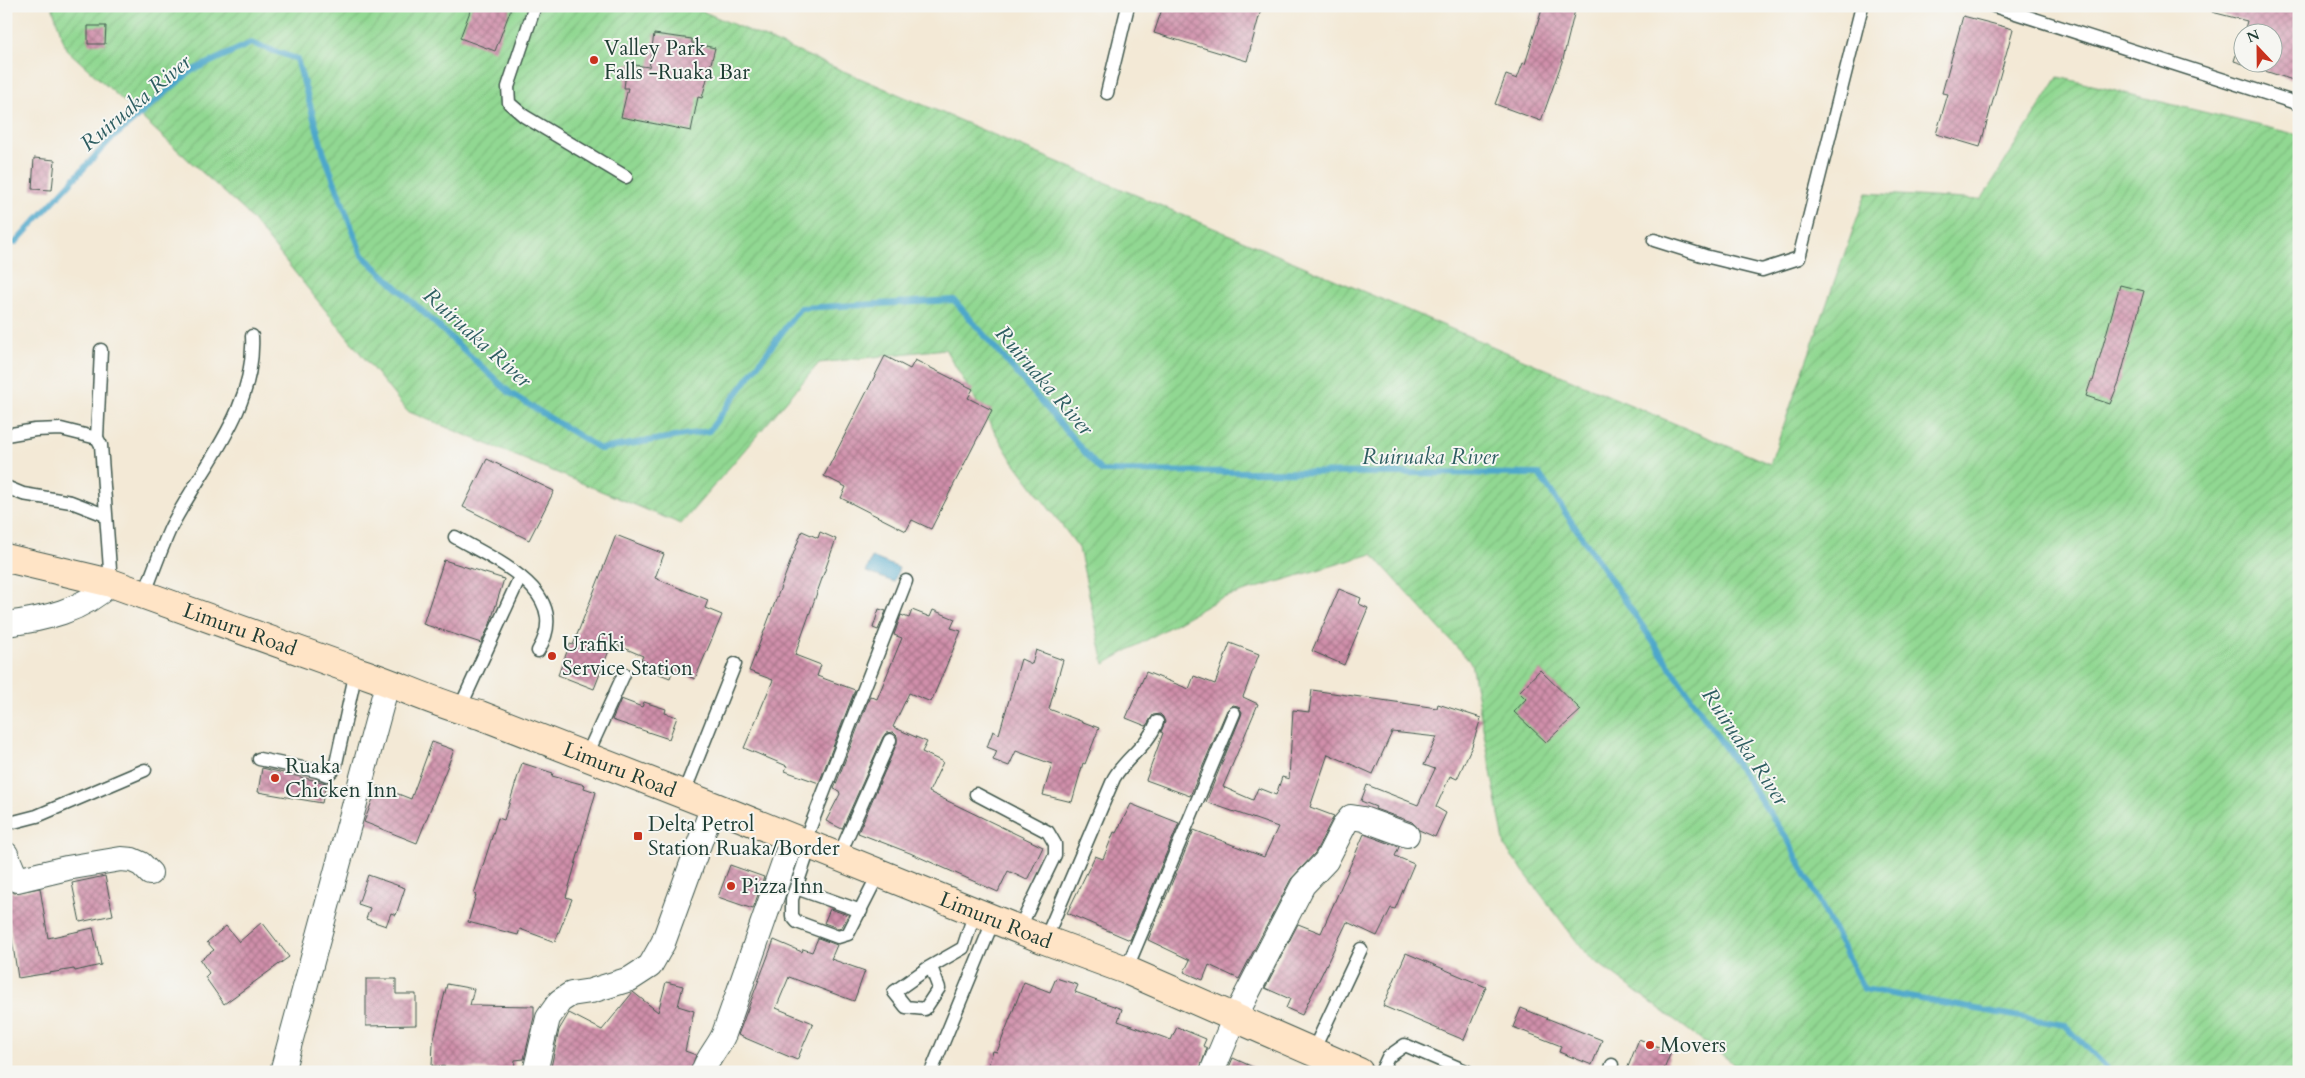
<svg xmlns="http://www.w3.org/2000/svg" width="2305" height="1078" viewBox="0 0 2305 1078" font-family="Cardo,serif">
<style>
.garden{fill:url(#garden-furrows);stroke:#588a63}
.water{fill:#4ea7cb;stroke:#367280}
.lines{fill:none;stroke-linecap:round;stroke-linejoin:round}
.stream{stroke:#4ea7cb;stroke-width:6}
.building{fill:url(#building-cross-hatch)}
.service-casing{stroke:#3f574c;stroke-width:15}
.minor-casing{stroke:#3f574c;stroke-width:26}
.secondary-casing{stroke:#3f574c;stroke-width:30}
.service{stroke:#fff;stroke-width:12}
.minor{stroke:#fff;stroke-width:24}
.secondary{stroke:#ffe4c6;stroke-width:28}
.poi-dot{fill:#c8321e;stroke:#f6f6f2;stroke-width:2}
.labels{text-anchor:middle;stroke-width:4;stroke-linejoin:round;paint-order:stroke}
.poi-label{font-size:21px;fill:#1f3d34;stroke:#f6f6f2;text-anchor:start}
.street-label{font-size:21px;fill:#1f3d34;stroke:#f6f6f2}
.water-label{font-size:22px;font-style:italic;fill:#2d5d61;stroke:#f6f6f2}
</style>
<defs>
<pattern id="garden-furrows" width="10" height="10" patternUnits="userSpaceOnUse" patternTransform="scale(1.25)"><rect width="10" height="10" fill="#91d892"/><path d="M-1 1l2-2M0 10L10 0M9 11l2-2" fill="none" stroke="#7dba7e"/></pattern>
<pattern id="building-cross-hatch" width="8" height="8" patternUnits="userSpaceOnUse" patternTransform="scale(1.25)"><rect width="8" height="8" fill="#d08faa"/><path d="M0 0l8 8M0 8l8-8" fill="none" stroke="#a8768b"/></pattern>
</defs>
<rect width="100%" height="100%" fill="#f6f6f2"/>
<filter id="ink" filterUnits="userSpaceOnUse"><feTurbulence type="fractalNoise" baseFrequency=".02" numOctaves="2"/><feDisplacementMap in="SourceGraphic" scale="10" xChannelSelector="R" yChannelSelector="G"/><feConvolveMatrix kernelMatrix="1 2 1 2 8 2 1 2 1" color-interpolation-filters="sRGB"/></filter>
<filter id="wash" filterUnits="userSpaceOnUse"><feTurbulence type="fractalNoise" baseFrequency=".0096" numOctaves="4" result="noise"/><feDisplacementMap in="SourceGraphic" scale="20" xChannelSelector="R" yChannelSelector="G"/><feGaussianBlur stdDeviation="1.12" result="paint"/><feColorMatrix in="noise" values="0 0 0 0 0 0 0 0 0 0 0 0 0 0 0 0 0 1.4 0 .05"/><feComposite in="paint" operator="in"/></filter>
<g filter="url(#wash)">
<rect width="100%" height="100%" fill="#f3e9d6"/>
<polygon class="garden" points="52,6 690,6 1770,464 1866,193 1981,200 2058,77 2299,135 2299,1072 1745,1072 1587,955 1505,847 1471,663 1372,554 1219,599 1104,664 1079,548 1010,457 945,349 819,363 681,524 407,411 246,212 66,49"/>
<polygon class="water" points="872,557 899,568 894,582 866,572"/>
<g class="lines">
<polyline class="stream" points="6,245 16,242 109,141 191,71 251,43 297,59 324,154 362,255 510,393 600,449 709,431 800,308 954,300 1101,471 1539,474 1788,840 1864,989 2065,1025 2111,1072"/>
</g>
<g id="blocks">
<g class="building">
<polygon points="472,6 512,6 495,51 460,38"/>
<polygon points="1163,6 1262,6 1247,61 1154,33"/>
<polygon points="1543,6 1576,6 1563,59 1541,121 1495,104 1506,75 1517,79 1523,63 1525,64"/>
<polygon points="2213,6 2299,6 2299,82 2234,61 2242,36 2242,62 2272,62 2272,32 2244,32 2247,21 2212,12"/>
<polygon points="1963,16 2013,29 1980,147 1936,134 1948,94 1942,93"/>
<polygon points="88,26 106,26 105,44 88,44"/>
<polygon points="654,34 692,39 692,43 715,48 702,98 698,97 691,131 621,117 628,88 624,88 627,64 649,67"/>
<polygon points="34,158 55,160 52,190 32,189"/>
<polygon points="2120,285 2144,291 2119,382 2110,404 2086,396 2091,381 2093,381"/>
<polygon points="885,356 910,369 915,360 973,389 968,398 992,410 931,529 912,520 906,531 841,498 846,487 824,476"/>
<polygon points="487,459 554,491 529,540 463,507"/>
<polygon points="802,531 818,538 820,532 836,539 795,655 821,665 817,676 855,690 819,783 785,771 787,766 744,748 773,680 749,671"/>
<polygon points="616,535 664,554 655,578 708,600 705,608 722,615 695,679 673,670 670,678 644,668 647,662 641,660 643,656 612,643 594,689 558,675 570,644 573,645"/>
<polygon points="444,560 504,579 490,624 481,643 423,624"/>
<polygon points="1339,589 1361,598 1359,604 1368,608 1344,665 1312,651"/>
<polygon points="879,609 886,611 878,630 873,628"/>
<polygon points="912,610 930,617 933,610 955,619 951,628 961,631 931,702 909,693 893,727 927,742 922,752 943,762 929,792 1043,847 1027,880 1008,871 998,892 910,853 858,833 897,743 897,736 893,732 886,733 883,737 842,829 826,821 840,794 839,791 834,789 870,696 877,699 902,638 894,635 901,615 909,618"/>
<polygon points="1230,643 1259,654 1243,697 1258,704 1223,787 1253,800 1258,788 1276,795 1282,777 1289,779 1293,710 1309,712 1312,690 1437,708 1438,704 1481,718 1472,746 1457,779 1450,776 1436,807 1446,813 1435,837 1419,830 1412,822 1375,809 1376,807 1361,801 1367,785 1418,805 1435,769 1424,765 1437,737 1392,732 1373,774 1328,754 1310,807 1334,816 1315,853 1291,879 1239,979 1209,965 1203,980 1184,972 1190,960 1148,940 1194,830 1264,857 1278,827 1206,802 1241,716 1242,712 1238,706 1233,705 1227,710 1190,796 1146,780 1163,733 1161,732 1165,722 1163,717 1160,714 1153,715 1146,726 1126,718 1146,672 1189,689 1194,676 1215,684"/>
<polygon points="1036,650 1063,660 1049,709 1099,728 1085,764 1083,763 1072,802 1043,795 1052,764 1016,751 1009,766 993,760 997,751 987,747 993,731 999,734 1021,659 1032,664"/>
<polygon points="1540,670 1581,710 1546,742 1514,712 1526,699 1519,692"/>
<polygon points="621,699 642,707 644,702 666,709 665,713 677,717 669,739 612,720"/>
<polygon points="432,742 454,750 417,843 364,822 378,786 411,799"/>
<polygon points="522,763 553,773 552,776 585,785 584,788 596,792 566,897 572,899 555,942 520,929 518,935 468,922 476,895 474,894 498,818 504,820"/>
<polygon points="262,768 326,783 322,803 258,792"/>
<polygon points="1131,804 1179,823 1130,940 1067,913 1095,856 1103,859 1114,832 1116,833"/>
<polygon points="1364,834 1399,847 1395,856 1414,864 1395,909 1391,908 1377,936 1347,922 1302,1015 1286,1008 1290,999 1265,988 1298,924 1321,933"/>
<polygon points="730,865 764,877 753,909 718,897"/>
<polygon points="368,875 405,888 396,915 391,913 386,926 366,919 370,908 358,904"/>
<polygon points="105,876 113,915 80,922 72,883"/>
<polygon points="6,888 14,893 40,888 48,938 93,928 101,965 75,971 74,969 18,978 6,901"/>
<polygon points="830,909 848,915 842,927 838,928 824,923"/>
<polygon points="262,922 289,957 224,1004 205,977 209,973 200,960 214,950 207,942 226,926 239,942"/>
<polygon points="818,938 837,945 831,959 865,971 854,1001 789,977 776,1008 813,1023 797,1060 738,1035 774,940 802,952 803,949 812,952"/>
<polygon points="1406,953 1486,987 1464,1040 1383,1006"/>
<polygon points="1056,978 1078,985 1075,992 1122,1009 1118,1021 1171,1040 1177,1027 1206,1039 1203,1046 1207,1048 1199,1072 986,1072 993,1051 997,1052 1024,982 1050,992"/>
<polygon points="366,979 396,979 396,994 416,994 416,1025 366,1026"/>
<polygon points="666,982 683,986 678,1006 694,1011 685,1051 696,1055 690,1072 550,1072 559,1030 569,1013 602,1030 633,992 658,1012"/>
<polygon points="447,984 474,989 470,1005 534,1006 534,1017 524,1059 515,1060 514,1071 432,1066 433,1043"/>
<polygon points="1521,1008 1602,1040 1592,1065 1559,1052 1561,1046 1513,1027"/>
<polygon points="1639,1039 1671,1052 1663,1072 1626,1072"/>
<polygon points="1233,1058 1264,1072 1227,1072"/>
</g>
</g>
</g>
<g filter="url(#ink)">
<use href="#blocks" fill-opacity="0" stroke="#3f574c" stroke-width="1"/>
<g class="lines">
<defs>
<g id="service">
<polyline points="535,6 508,87 509,103 524,116 626,177"/>
<polyline points="1994,6 2299,104"/>
<polyline points="1107,93 1128,6"/>
<polyline points="1654,240 1705,256 1762,270 1799,258 1862,6"/>
<polyline points="6,435 35,430 61,429 97,438 101,445 111,583"/>
<polyline points="97,438 101,350"/>
<polyline points="6,487 23,494 71,502 105,515"/>
<path d="M 455,537 C 496,561 574,592 538,651"/>
<path d="M 144,595 C 153,572 161,549 171,527 C 203,465 256,410 252,336"/>
<polyline points="459,710 520,577"/>
<polyline points="586,757 624,674"/>
<polyline points="259,759 317,771 327,775 335,768 356,671"/>
<polyline points="976,794 1048,832 1055,844 1055,855 1019,929"/>
<polyline points="683,795 735,664"/>
<polyline points="6,824 37,816 145,770"/>
<polyline points="804,843 906,581"/>
<polyline points="810,846 792,899 792,916 797,922 838,937 848,934 879,873"/>
<polyline points="838,858 890,740"/>
<polyline points="796,888 861,911"/>
<path d="M 1045,940 L 1114,778 C 1126,757 1148,746 1157,722"/>
<polyline points="931,967 939,988 925,1009 906,1007 894,992 928,968 963,948 975,912"/>
<polyline points="1126,970 1234,713"/>
<polyline points="1313,1051 1361,949"/>
<polyline points="931,1072 994,919"/>
<polyline points="1381,1072 1388,1057 1405,1045 1468,1072"/>
<polyline points="1610,1072 1612,1065"/>
</g>
<g id="minor">
<path d="M 6,624 C 45,619 82,611 111,583"/>
<polyline points="6,854 17,880 67,868 121,859 132,860 141,864 150,873"/>
<polyline points="282,1072 388,681"/>
<polyline points="535,1072 548,1018 560,1001 571,994 591,991 630,979 650,966 663,943 713,806"/>
<path d="M 703,1072 C 707,1058 718,1048 724,1034 L 792,839"/>
<polyline points="1212,1072 1235,1017 1303,885 1326,861 1345,824 1351,817 1363,819 1407,835"/>
</g>
<g id="secondary">
<path id="s1" d="M 6,558 L 111,583 L 356,671 C 398,684 437,705 480,715 L 713,806 L 1045,940 L 1126,970 L 1359,1072"/>
</g>
</defs>
<use href="#service" class="service-casing"/>
<use href="#minor" class="minor-casing"/>
<use href="#secondary" class="secondary-casing"/>
<use href="#service" class="service"/>
<use href="#minor" class="minor"/>
<use href="#secondary" class="secondary"/>
</g>
</g>
<g class="poi-dot">
<circle cx="594" cy="60" r="5"/>
<circle cx="552" cy="656" r="5"/>
<circle cx="275" cy="778" r="5"/>
<rect x="633" y="831" width="10" height="10" rx="2.5"/>
<circle cx="731" cy="886" r="5"/>
<circle cx="1650" cy="1045" r="5"/>
</g>
<g class="labels">
<g class="poi-label">
<text x="604" y="55">Valley Park<tspan x="604" dy="24">Falls -Ruaka Bar</tspan></text>
<text x="562" y="651">Urafiki<tspan x="562" dy="24">Service Station</tspan></text>
<text x="285" y="773">Ruaka<tspan x="285" dy="24">Chicken Inn</tspan></text>
<text x="648" y="831">Delta Petrol<tspan x="648" dy="24">Station Ruaka/Border</tspan></text>
<text x="741" y="893">Pizza Inn</text>
<text x="1660" y="1052">Movers</text>
</g>
<g class="street-label">
<text dy="7" stroke="none"><textPath href="#s1" startOffset="245">Limuru Road</textPath></text>
<text dy="7" stroke="none"><textPath href="#s1" startOffset="650">Limuru Road</textPath></text>
<text dy="7" stroke="none"><textPath href="#s1" startOffset="1055">Limuru Road</textPath></text>
</g>
<g class="water-label">
<text transform="translate(135 102) rotate(-40)" y="8">Ruiruaka River</text>
<text transform="translate(478 337) rotate(42)" y="8">Ruiruaka River</text>
<text transform="translate(1045 380) rotate(49)" y="8">Ruiruaka River</text>
<text x="1430" y="464">Ruiruaka River</text>
<text transform="translate(1746 746) rotate(56)" y="8">Ruiruaka River</text>
</g>
</g>
<rect width="2305" height="1078" fill="none" stroke="#f6f6f2" stroke-width="25"/>
<g transform="translate(2258 48) rotate(338)"><circle r="24" fill="#f6f6f2" stroke="#a0aca6"/>
<path d="M0-4L9 19L0 12L-9 19Z" fill="#c8321e"/>
<text y="-8" font-size="14" font-weight="bold" text-anchor="middle" fill="#1f3d34">N</text>
</g>
</svg>
